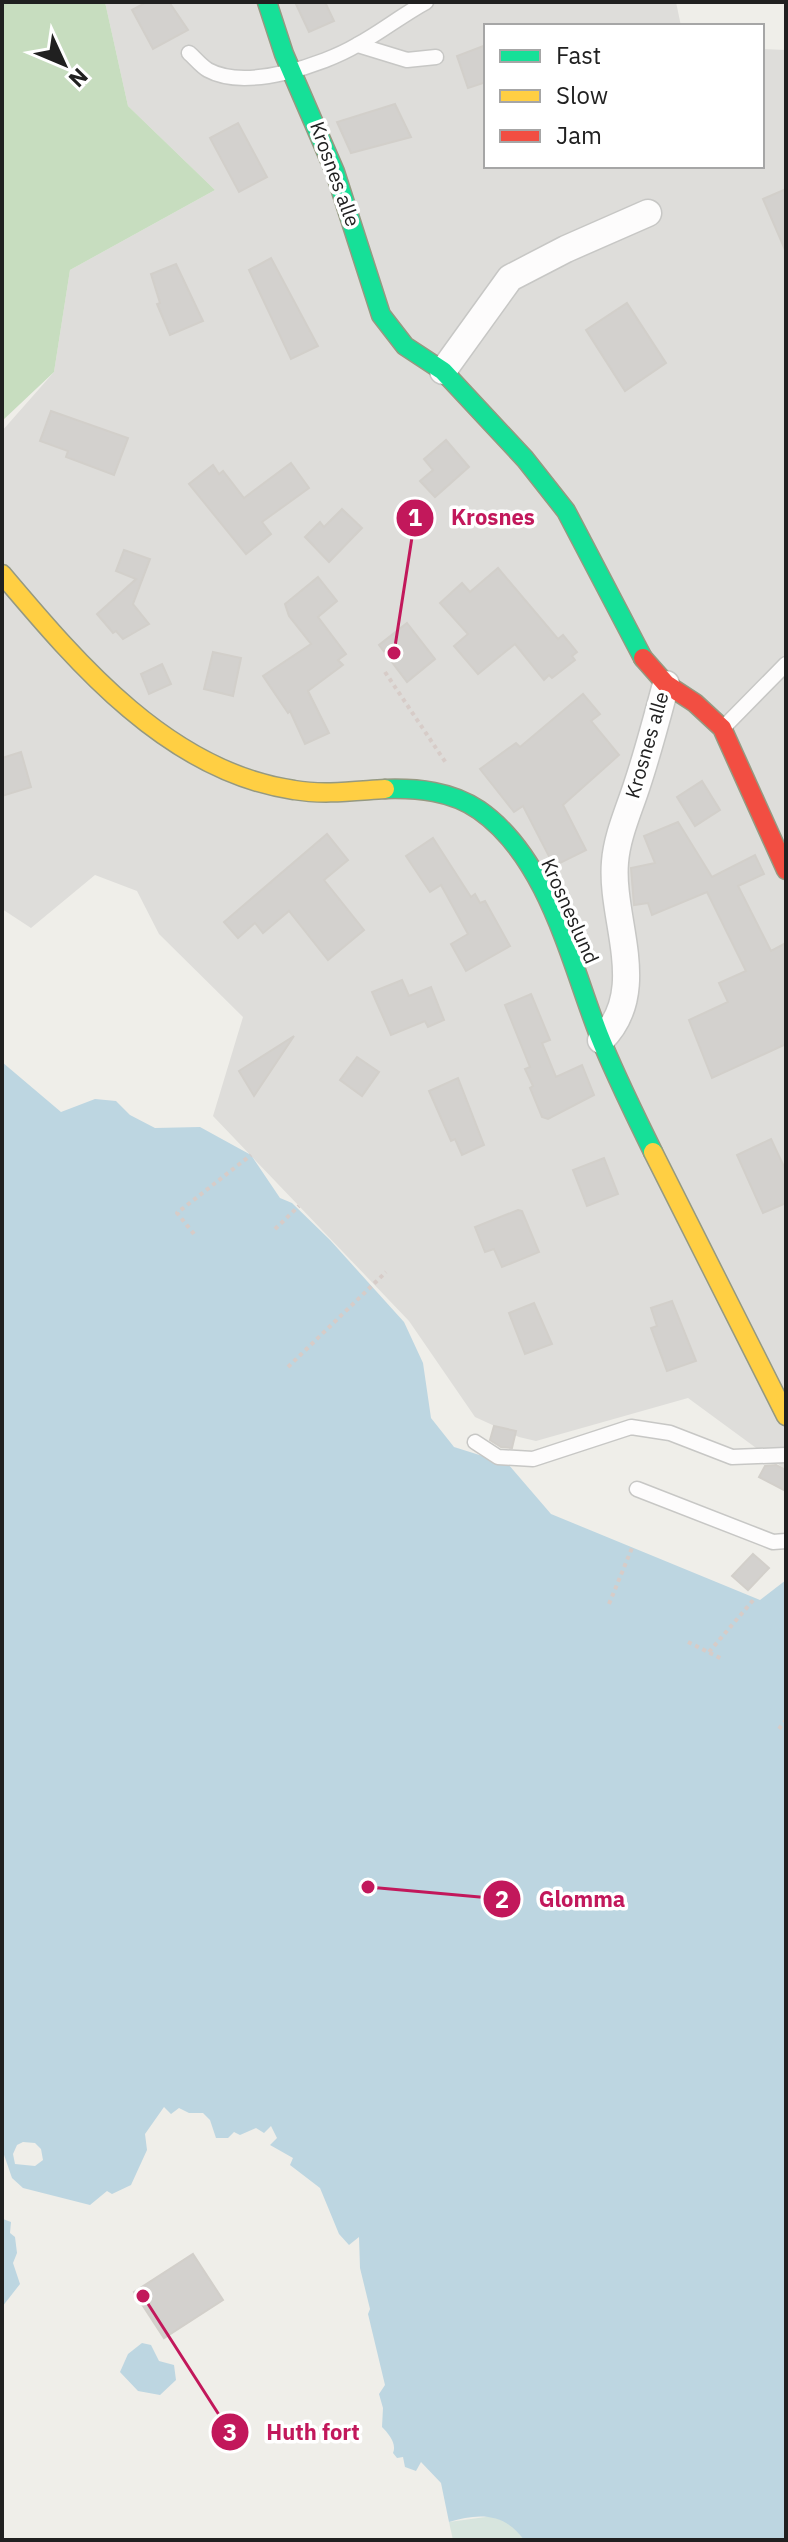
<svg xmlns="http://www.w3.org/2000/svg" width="788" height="2542" viewBox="0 0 788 2542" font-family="'IBM Plex Sans',sans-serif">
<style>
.residential{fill:#deddda}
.forest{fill:#c7ddbf}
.wetland{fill:#d7e5de}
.water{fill:#bdd6e1;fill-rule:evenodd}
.building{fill:#d3d1ce;stroke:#d2cfca;stroke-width:2}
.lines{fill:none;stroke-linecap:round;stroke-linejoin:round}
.lane-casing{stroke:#c7c7c5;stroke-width:17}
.street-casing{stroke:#c7c7c5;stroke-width:29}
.fast-casing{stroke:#959981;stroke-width:21}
.slow-casing{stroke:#959981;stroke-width:21}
.jam-casing{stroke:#959981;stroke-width:21}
.path{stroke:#d7ccc8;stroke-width:4;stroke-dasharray:4 4;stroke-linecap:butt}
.lane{stroke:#fdfcfc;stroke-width:14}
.street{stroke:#fdfcfc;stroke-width:26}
.fast{stroke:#16e098;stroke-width:18}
.slow{stroke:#ffcf43;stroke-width:18}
.jam{stroke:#f24e42;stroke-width:18}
.labels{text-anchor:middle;stroke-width:7;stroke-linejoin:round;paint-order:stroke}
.street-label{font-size:20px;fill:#202020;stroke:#fff}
.leader{fill:none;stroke:#c2185b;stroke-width:3}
.callout-dot{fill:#c2185b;stroke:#fff;stroke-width:3}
.mark-label{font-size:24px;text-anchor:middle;font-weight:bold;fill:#fff}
.callout-label{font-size:22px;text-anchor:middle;font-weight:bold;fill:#c2185b;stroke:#fff;stroke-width:7;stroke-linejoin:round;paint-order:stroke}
</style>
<rect width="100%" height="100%" fill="#efeee9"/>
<polygon class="residential" points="105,2 676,2 681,26 486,26 486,166 762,166 762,49 786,50 786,1470 688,1398 536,1441 519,1437 475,1417 409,1321 213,1116 243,1017 159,934 137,891 95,875 31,928 2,909 2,431 54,372 70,270 215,190 128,106"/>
<polygon class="forest" points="2,2 105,2 128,106 215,190 70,270 54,372 2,421"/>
<polygon class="wetland" points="493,2516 513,2525 524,2540 453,2540 449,2522"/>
<g class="water">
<path d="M 2,1062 L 61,1112 L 95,1099 L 116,1101 L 130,1115 L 155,1128 L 200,1127 L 251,1155 L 280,1198 L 292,1203 L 330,1240 L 404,1322 L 423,1363 L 431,1418 L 454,1447 L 508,1464 L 551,1514 L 760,1600 L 786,1580 L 786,2540 L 524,2540 C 505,2513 479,2513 449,2522 L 441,2483 L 421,2462 L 416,2471 L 405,2467 L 403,2457 L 397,2458 L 393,2453 C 397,2444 389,2434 382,2427 L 383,2408 L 379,2394 L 385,2385 L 368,2314 L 370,2309 L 360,2268 L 359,2237 L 349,2245 L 339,2234 L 320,2188 L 290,2165 L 293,2158 L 270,2145 L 277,2138 L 271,2126 L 264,2133 L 256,2128 L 240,2135 L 234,2132 L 228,2138 L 216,2138 L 210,2120 L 203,2113 L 189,2113 L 179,2108 L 171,2114 L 164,2107 L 145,2134 L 147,2150 L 131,2185 L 112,2194 L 107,2191 L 90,2205 L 23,2188 L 12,2178 L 2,2149 ZM 23,2142 L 35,2143 L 41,2149 L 43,2160 L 35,2166 L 15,2164 L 13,2154 L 17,2145 Z"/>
<polygon points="3,2219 11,2222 10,2233 15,2237 17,2253 13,2263 20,2284 2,2307"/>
<polygon points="142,2343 151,2345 159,2361 174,2365 176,2380 160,2395 138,2391 120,2372 128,2354"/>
</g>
<g class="building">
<polygon points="147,2 169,2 188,30 153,49 132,10"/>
<polygon points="295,2 325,2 334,21 309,32"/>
<polygon points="486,45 486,82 468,88 457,56"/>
<polygon points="395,104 411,137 351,153 337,122"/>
<polygon points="238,123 267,177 239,192 210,138"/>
<polygon points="786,189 786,252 763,199"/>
<polygon points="271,258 318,346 291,359 249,270"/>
<polygon points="176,264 203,321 170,335 157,304 160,303 151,274"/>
<polygon points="627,303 666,363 625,391 586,330"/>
<polygon points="51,411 128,438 114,475 66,457 68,451 40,441"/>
<polygon points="446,440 469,467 435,497 420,481 433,470 424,459"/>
<polygon points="291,463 309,488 262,522 271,534 246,554 189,484 213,465 219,474 223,471 244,498"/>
<polygon points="342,509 362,528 329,562 305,537 320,522 324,527"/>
<polygon points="124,550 150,559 133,604 149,624 123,639 116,631 113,633 97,614 136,579 116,571"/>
<polygon points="498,568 558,639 563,635 577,652 572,656 575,660 552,678 549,675 544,680 515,644 478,674 454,646 468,634 440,603 462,583 470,592"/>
<polygon points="318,577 337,601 318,617 346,654 338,660 343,665 308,691 329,733 305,744 290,711 288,713 263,676 311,644 289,616 285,604"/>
<polygon points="407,623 435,659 407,682 379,645"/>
<polygon points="213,652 241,658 233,696 204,689"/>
<polygon points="162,664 171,684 149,694 141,674"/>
<polygon points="583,694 600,714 591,721 619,755 563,805 586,850 554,866 523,806 514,812 480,769 516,743 520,747"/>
<polygon points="21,752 31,787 2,796 2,758"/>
<polygon points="702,781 720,810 695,826 677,797"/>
<polygon points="678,822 712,877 755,855 764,874 738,886 771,951 786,943 786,1044 712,1078 689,1020 728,1002 719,983 746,971 707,892 652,915 648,903 634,905 631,868 655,863 644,836"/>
<polygon points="327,834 348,860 324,880 364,930 328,960 289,911 263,933 255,923 238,938 224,922"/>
<polygon points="433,838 471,897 475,894 480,903 485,901 510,946 466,971 451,944 468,934 441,885 430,892 406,856"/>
<polygon points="402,980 409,996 431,987 444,1020 428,1027 425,1021 391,1035 372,992"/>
<polygon points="531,994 550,1040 542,1043 556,1077 582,1065 594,1095 548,1119 542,1117 530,1088 533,1086 525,1069 530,1067 505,1005"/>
<polygon points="294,1036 254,1096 239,1071"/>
<polygon points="357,1057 379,1072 362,1096 340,1080"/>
<polygon points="458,1078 484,1145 462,1155 455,1139 451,1141 429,1091"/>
<polygon points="771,1139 786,1171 786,1203 763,1213 737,1155"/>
<polygon points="604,1158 618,1194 587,1206 573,1170"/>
<polygon points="518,1210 522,1211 539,1252 502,1267 494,1249 485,1252 475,1227"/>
<polygon points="672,1301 696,1361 667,1371 651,1328 657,1326 651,1308"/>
<polygon points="534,1303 552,1344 525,1354 509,1313"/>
<polygon points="494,1426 516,1431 512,1448 501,1447 490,1440"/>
<polygon points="776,1465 786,1470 786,1491 759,1477 765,1466"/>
<polygon points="753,1554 769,1568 748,1590 732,1576"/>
<polygon points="193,2254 223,2300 164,2338 134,2292"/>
</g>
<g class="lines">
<defs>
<g id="lane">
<polyline points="358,45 407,60 436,57"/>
<path d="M 189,53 C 195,58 201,66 208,70 C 246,91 323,65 357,45 C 381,32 402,15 426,2"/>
<polyline points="723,728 786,664"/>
<polyline points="475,1442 498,1457 533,1459 631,1427 670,1433 732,1457 786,1455"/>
<polyline points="637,1489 773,1542 786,1541"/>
</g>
<g id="street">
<polyline points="443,371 510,278 566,249 648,213"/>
<path d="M 601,1040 C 651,991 610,920 615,862 C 617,836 629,810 637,785 C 648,752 657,718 666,684"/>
</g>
<g id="fast">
<polyline points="267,2 284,54 335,172 381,315 405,346 443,371 525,459 566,511 643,658"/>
<path d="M 385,789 C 418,788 451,791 479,810 C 548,858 570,961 599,1035 C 615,1075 634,1113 653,1152"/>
</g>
<g id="slow">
<path d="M 2,574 C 78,664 169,772 294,790 C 324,795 354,791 385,789"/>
<polyline points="653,1152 786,1416"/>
</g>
<polyline id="jam" points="643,658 666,684 695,703 722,728 786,870"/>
</defs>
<use href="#lane" class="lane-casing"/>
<use href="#street" class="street-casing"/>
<use href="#fast" class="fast-casing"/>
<use href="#slow" class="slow-casing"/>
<use href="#jam" class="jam-casing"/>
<g class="path">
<polyline points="385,672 446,763"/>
<polyline points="275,1229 299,1206"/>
<polyline points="194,1234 177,1213 251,1155"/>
<polyline points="288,1367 386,1272"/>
<polyline points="609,1604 632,1548"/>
<polyline points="688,1642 722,1659"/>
<polyline points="709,1652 755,1598"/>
<polyline points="779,1729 786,1720"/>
</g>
<use href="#lane" class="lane"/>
<use href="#street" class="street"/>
<use href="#fast" class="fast"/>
<use href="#slow" class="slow"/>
<use href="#jam" class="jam"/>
</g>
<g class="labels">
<g class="street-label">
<text transform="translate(335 174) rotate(70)" y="7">Krosnes alle</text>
<text transform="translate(647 745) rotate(-74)" y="7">Krosnes alle</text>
<text transform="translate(570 911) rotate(66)" y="7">Krosneslund</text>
</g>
</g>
<path class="leader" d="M394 653L415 518M368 1887L502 1899M143 2296L230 2432"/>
<g class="callout-dot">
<circle cx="394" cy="653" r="8"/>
<circle cx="368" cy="1887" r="8"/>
<circle cx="143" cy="2296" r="8"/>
<circle cx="415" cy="518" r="20"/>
<circle cx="502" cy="1899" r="20"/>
<circle cx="230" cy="2432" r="20"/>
</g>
<g class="mark-label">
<text x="415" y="526">1</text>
<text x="502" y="1908">2</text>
<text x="230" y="2441">3</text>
</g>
<g class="callout-label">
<text x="493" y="525">Krosnes</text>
<text x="582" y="1907">Glomma</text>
<text x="313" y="2440">Huth fort</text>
</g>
<rect width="788" height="2542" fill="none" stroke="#202020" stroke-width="8"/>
<rect x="484" y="24" width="280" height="144" fill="#ffffff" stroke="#a6a6a6" stroke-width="2"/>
<rect x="500" y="50" width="40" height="12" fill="#16e098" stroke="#a6a6a6" stroke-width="2"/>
<text x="556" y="64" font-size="24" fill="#202020">Fast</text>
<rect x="500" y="90" width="40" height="12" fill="#ffcf43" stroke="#a6a6a6" stroke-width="2"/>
<text x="556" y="104" font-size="24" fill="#202020">Slow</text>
<rect x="500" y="130" width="40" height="12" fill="#f24e42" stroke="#a6a6a6" stroke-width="2"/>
<text x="556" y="144" font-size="24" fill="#202020">Jam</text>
<g transform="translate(64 64) rotate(134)" stroke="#ffffff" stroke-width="6" paint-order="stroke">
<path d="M0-6L14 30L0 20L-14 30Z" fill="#202020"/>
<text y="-12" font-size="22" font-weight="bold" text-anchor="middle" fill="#202020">N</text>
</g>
</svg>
